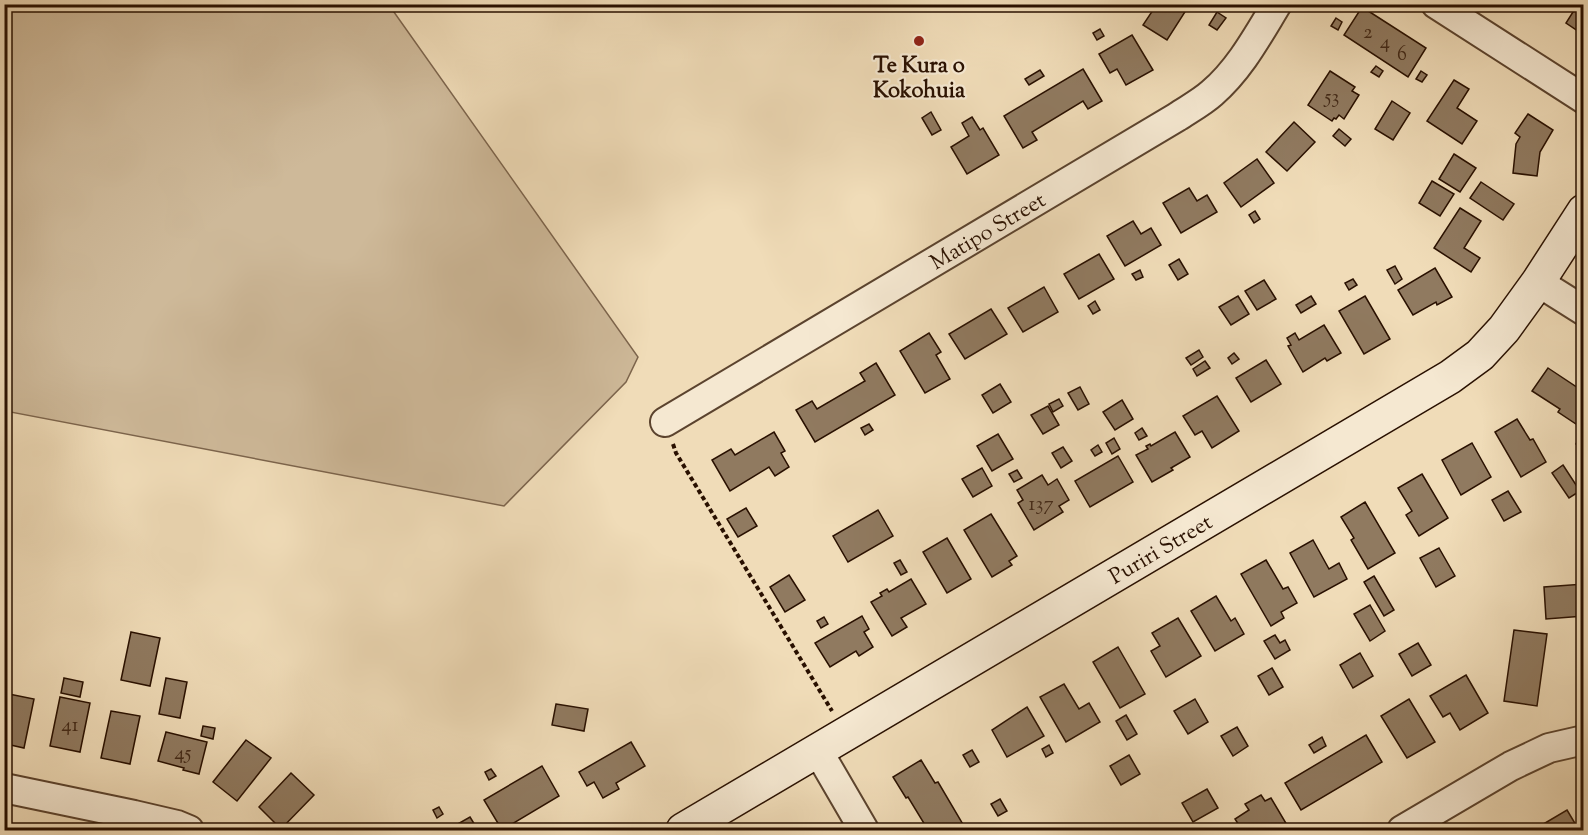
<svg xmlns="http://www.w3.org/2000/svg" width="1588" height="835" viewBox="0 0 1588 835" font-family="'Sorts Mill Goudy',serif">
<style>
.green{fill:#ceb999;stroke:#7c644c;stroke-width:1.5}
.building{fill:#907a60;stroke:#291000;stroke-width:1.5}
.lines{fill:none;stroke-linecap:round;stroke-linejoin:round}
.street-casing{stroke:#5b432e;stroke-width:32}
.secondary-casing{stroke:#291000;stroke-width:36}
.path{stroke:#291000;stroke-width:4;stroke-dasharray:4.5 3;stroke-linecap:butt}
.street{stroke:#f5e8d1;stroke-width:28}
.secondary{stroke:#f5e8d1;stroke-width:33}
.poi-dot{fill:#8f2418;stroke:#f5e8d1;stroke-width:2}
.labels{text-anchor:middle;stroke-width:4.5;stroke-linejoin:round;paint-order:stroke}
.number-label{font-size:20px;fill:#432a18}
.poi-label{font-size:22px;font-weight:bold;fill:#291000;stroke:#f5e8d1}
.street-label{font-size:22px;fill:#291000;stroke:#f5e8d1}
</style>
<rect width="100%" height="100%" fill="#f0dcb8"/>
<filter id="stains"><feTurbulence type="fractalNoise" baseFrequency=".00333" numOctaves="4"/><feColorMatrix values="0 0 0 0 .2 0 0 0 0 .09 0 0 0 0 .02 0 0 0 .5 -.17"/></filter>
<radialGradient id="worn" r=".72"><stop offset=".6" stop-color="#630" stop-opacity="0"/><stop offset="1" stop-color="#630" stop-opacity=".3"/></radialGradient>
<polygon class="green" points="4,5 389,5 638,357 626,382 504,506 5,411"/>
<g class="building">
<polygon points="1157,4 1190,4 1167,40 1143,25"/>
<polygon points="1578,4 1584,4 1584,35 1566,23"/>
<polygon points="1362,7 1426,48 1408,77 1344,35"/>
<polygon points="1217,12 1226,18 1217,30 1209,25"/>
<polygon points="1336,18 1342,22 1338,30 1331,26"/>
<polygon points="1100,29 1104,36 1097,40 1093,33"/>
<polygon points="1132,35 1153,70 1126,85 1117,69 1110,73 1099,54"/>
<polygon points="1376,66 1383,71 1379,77 1371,72"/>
<polygon points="1083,69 1102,101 1088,109 1083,101 1032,132 1037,140 1023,148 1004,116"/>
<polygon points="1040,70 1044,76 1029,85 1025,79"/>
<polygon points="1330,71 1355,87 1352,91 1359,95 1344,119 1339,115 1336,119 1334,118 1332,121 1308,105"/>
<polygon points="1421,71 1427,75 1422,82 1416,79"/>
<polygon points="1454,80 1469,89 1457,108 1477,121 1462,144 1427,121"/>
<polygon points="1392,101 1410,113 1393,140 1375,129"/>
<polygon points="931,112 941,130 932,135 922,118"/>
<polygon points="1528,114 1553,130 1540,152 1537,176 1513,173 1516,144 1520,137 1515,133"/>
<polygon points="972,117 980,130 983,128 999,155 967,174 951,147 969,136 962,123"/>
<polygon points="1294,122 1315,142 1287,171 1266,152"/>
<polygon points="1339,129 1351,139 1345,146 1333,136"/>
<polygon points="1454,154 1476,168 1460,192 1439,179"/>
<polygon points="1257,159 1274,183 1241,207 1224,183"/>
<polygon points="1432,181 1454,194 1440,216 1419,203"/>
<polygon points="1481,182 1514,204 1503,220 1470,198"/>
<polygon points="1189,188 1197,201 1207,195 1217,212 1181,233 1163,203"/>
<polygon points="1460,208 1481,221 1464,248 1480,258 1471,272 1434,248"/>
<polygon points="1255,211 1260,219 1254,223 1249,215"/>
<polygon points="1133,221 1141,234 1151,228 1161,245 1125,266 1107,236"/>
<polygon points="1099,254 1114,279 1079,299 1064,274"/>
<polygon points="1179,259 1188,274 1178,280 1169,265"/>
<polygon points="1395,266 1402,279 1395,284 1387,270"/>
<polygon points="1435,268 1452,297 1437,305 1436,302 1413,315 1398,290"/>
<polygon points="1140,270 1143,277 1136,280 1132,274"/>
<polygon points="1353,279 1357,285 1349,290 1345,283"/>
<polygon points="1264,280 1276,299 1257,310 1245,291"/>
<polygon points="1044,287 1058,312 1023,332 1008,308"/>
<polygon points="1238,296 1249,314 1231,325 1219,307"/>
<polygon points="1311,296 1316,304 1301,313 1296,305"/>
<polygon points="1365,296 1390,339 1364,354 1339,311"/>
<polygon points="1095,301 1100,310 1093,314 1088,306"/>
<polygon points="991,309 1007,334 965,359 949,334"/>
<polygon points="1324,325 1341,353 1327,361 1325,358 1303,372 1288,346 1291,345 1287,338 1295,333 1299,340"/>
<polygon points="929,333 941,352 936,355 950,379 925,393 900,351"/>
<polygon points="1199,350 1203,357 1191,365 1186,358"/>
<polygon points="1234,353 1239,359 1232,364 1228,358"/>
<polygon points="1266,360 1281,384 1251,402 1236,378"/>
<polygon points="1205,361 1210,368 1197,376 1193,369"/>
<polygon points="876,363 895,395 815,442 796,410 812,401 817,409 865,381 860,373"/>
<polygon points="1548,368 1584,392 1584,413 1576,424 1558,412 1560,409 1532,391"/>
<polygon points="1000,384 1011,402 993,413 982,395"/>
<polygon points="1080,387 1089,404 1078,410 1068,393"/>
<polygon points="1217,396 1239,431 1212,448 1202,431 1195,435 1183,416"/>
<polygon points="1059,399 1063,406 1053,412 1049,404"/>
<polygon points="1122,400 1133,419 1115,430 1103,412"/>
<polygon points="1048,406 1059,425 1043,434 1031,415"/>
<polygon points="1517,419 1530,440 1533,439 1546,462 1521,477 1495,432"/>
<polygon points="869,424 873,430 865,435 861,428"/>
<polygon points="1142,428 1147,436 1139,440 1135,433"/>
<polygon points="1584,428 1584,448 1576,444"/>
<polygon points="774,432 785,451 781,453 789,467 775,476 769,467 730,491 712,460 731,449 735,455"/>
<polygon points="1175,432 1190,457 1171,468 1173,470 1152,482 1136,455 1148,449 1146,446 1150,444 1151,446"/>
<polygon points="998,434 1013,459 992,471 977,446"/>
<polygon points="1114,438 1120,449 1112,454 1106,443"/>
<polygon points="1472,443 1491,477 1461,495 1442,460"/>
<polygon points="1098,445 1102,452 1095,456 1091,450"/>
<polygon points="1063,447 1072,461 1061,468 1052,453"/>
<polygon points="1118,456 1133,482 1090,507 1075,481"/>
<polygon points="1563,465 1580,491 1569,498 1552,473"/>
<polygon points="982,468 992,486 973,497 962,479"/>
<polygon points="1017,470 1022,478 1014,482 1009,474"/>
<polygon points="1422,474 1448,518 1419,536 1406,515 1412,511 1398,488"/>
<polygon points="1042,475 1048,485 1057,479 1069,500 1059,506 1063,512 1034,530 1018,503 1023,500 1017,490"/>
<polygon points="1508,491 1521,512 1504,521 1492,500"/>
<polygon points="1365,502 1395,553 1368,569 1351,540 1354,538 1341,517"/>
<polygon points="746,508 757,526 738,537 727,519"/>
<polygon points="878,510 893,536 848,562 833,536"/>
<polygon points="991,514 1017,556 1009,561 1012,565 992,577 964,530"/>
<polygon points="947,538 971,579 947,593 923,552"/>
<polygon points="1313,540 1329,569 1339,563 1347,579 1314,597 1290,553"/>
<polygon points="1439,548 1455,576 1436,587 1420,558"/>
<polygon points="900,560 907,572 901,575 894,563"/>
<polygon points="1266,560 1283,589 1288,587 1297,603 1281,612 1284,618 1271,626 1241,574"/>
<polygon points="789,575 805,600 785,612 770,587"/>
<polygon points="1374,576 1394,610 1384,616 1364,582"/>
<polygon points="911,579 926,604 901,618 907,627 892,636 871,602 882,596 880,593 887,589 889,592"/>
<polygon points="1584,584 1584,616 1546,619 1544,587"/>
<polygon points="1216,596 1231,621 1235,618 1244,634 1215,651 1191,611"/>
<polygon points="1370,605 1385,631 1370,641 1354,614"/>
<polygon points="862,616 869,629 864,632 873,647 859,656 856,651 830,667 815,643"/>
<polygon points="824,617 828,624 821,628 817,621"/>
<polygon points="1178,618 1201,656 1166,677 1151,651 1160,646 1152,633"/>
<polygon points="1514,630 1547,634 1537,706 1504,701"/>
<polygon points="131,632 160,638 150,686 121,680"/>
<polygon points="1275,635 1280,643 1285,640 1290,650 1275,659 1264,641"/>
<polygon points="1418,643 1431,665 1412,676 1399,654"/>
<polygon points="1118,647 1145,694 1120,708 1093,662"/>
<polygon points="1360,653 1373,676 1353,688 1340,665"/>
<polygon points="1272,668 1283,687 1269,695 1258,676"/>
<polygon points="1466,675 1488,713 1460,730 1450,713 1443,717 1430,696"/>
<polygon points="64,678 83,682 80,697 61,693"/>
<polygon points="166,678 187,682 180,718 159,714"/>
<polygon points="1064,684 1079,709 1089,703 1100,722 1066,742 1040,697"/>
<polygon points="4,693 34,699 24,748 6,744 8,737 4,737"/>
<polygon points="60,697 90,703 80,752 50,746"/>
<polygon points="1195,699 1208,722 1188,734 1174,711"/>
<polygon points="1409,699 1435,742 1407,758 1381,716"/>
<polygon points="556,704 588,709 584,731 552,725"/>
<polygon points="1027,707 1044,736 1007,757 992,730"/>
<polygon points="111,711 140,716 130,764 101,758"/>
<polygon points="1126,715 1137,734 1127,740 1116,721"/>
<polygon points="203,726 215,728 213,739 201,736"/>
<polygon points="1237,727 1248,746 1233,756 1221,736"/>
<polygon points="166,732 207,742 199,774 183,770 184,768 158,761"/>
<polygon points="1366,735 1382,762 1301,810 1285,783"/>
<polygon points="1322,737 1326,746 1314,753 1309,745"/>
<polygon points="246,740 271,758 237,801 213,782"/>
<polygon points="631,742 645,766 616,783 619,789 603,798 594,782 587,786 579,772"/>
<polygon points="1049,745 1053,753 1046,757 1042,749"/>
<polygon points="972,750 979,762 970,767 963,755"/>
<polygon points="1129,755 1140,774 1121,785 1110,766"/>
<polygon points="921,760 935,783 938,782 964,826 961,827 963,830 928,830 908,797 906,798 893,777"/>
<polygon points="542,766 559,796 502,830 484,800"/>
<polygon points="491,769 496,776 489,780 485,772"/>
<polygon points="291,773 314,795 281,829 259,807"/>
<polygon points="1207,789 1218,808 1193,822 1182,803"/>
<polygon points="1261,795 1265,801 1271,798 1290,830 1242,830 1235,819 1249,810 1245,804"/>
<polygon points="1000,799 1007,811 998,816 991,804"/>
<polygon points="439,807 443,814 437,818 433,810"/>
<polygon points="1567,810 1579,830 1536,830 1535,829"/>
<polygon points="470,817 478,830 447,830"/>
</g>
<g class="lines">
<defs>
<g id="street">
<polyline points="1436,4 1584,99"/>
<polyline points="1538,282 1584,311"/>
<path id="s1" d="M 665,422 L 1177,117 C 1189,109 1202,102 1212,93 C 1240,69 1258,35 1277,4"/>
<polyline points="818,751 864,830"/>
<polyline points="4,788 134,815 177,825 189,830"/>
<polyline points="1402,830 1511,766 1549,748 1584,740"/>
</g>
<g id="secondary">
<path id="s2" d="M 683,830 L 1450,377 L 1480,355 L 1504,329 L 1538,282 L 1584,211"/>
</g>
</defs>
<use href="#street" class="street-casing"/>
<use href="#secondary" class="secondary-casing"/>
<polyline class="path" points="673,444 676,453 832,711"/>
<use href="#street" class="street"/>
<use href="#secondary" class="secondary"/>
</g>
<circle class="poi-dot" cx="919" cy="41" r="6"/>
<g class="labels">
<g class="number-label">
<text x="1368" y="38">2</text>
<text x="1385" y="48">4</text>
<text x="1402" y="60">6</text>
<text x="1332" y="103">53</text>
<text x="1041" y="510">137</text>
<text x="70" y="731">41</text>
<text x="183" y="759">45</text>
</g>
<g class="poi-label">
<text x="919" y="72">Te Kura o<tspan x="919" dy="25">Kokohuia</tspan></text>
</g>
<g class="street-label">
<text dy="8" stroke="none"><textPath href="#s1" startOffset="375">Matipo Street</textPath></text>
<text dy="8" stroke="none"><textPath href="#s2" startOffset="554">Puriri Street</textPath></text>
</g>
</g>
<rect width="1588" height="835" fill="none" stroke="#f0dcb8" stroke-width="24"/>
<rect x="6" y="6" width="1576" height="823" fill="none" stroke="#291000" stroke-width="3"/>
<rect x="12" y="12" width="1564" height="811" fill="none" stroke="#291000" stroke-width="1.5"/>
<rect width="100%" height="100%" filter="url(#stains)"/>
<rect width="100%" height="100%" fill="url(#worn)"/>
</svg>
